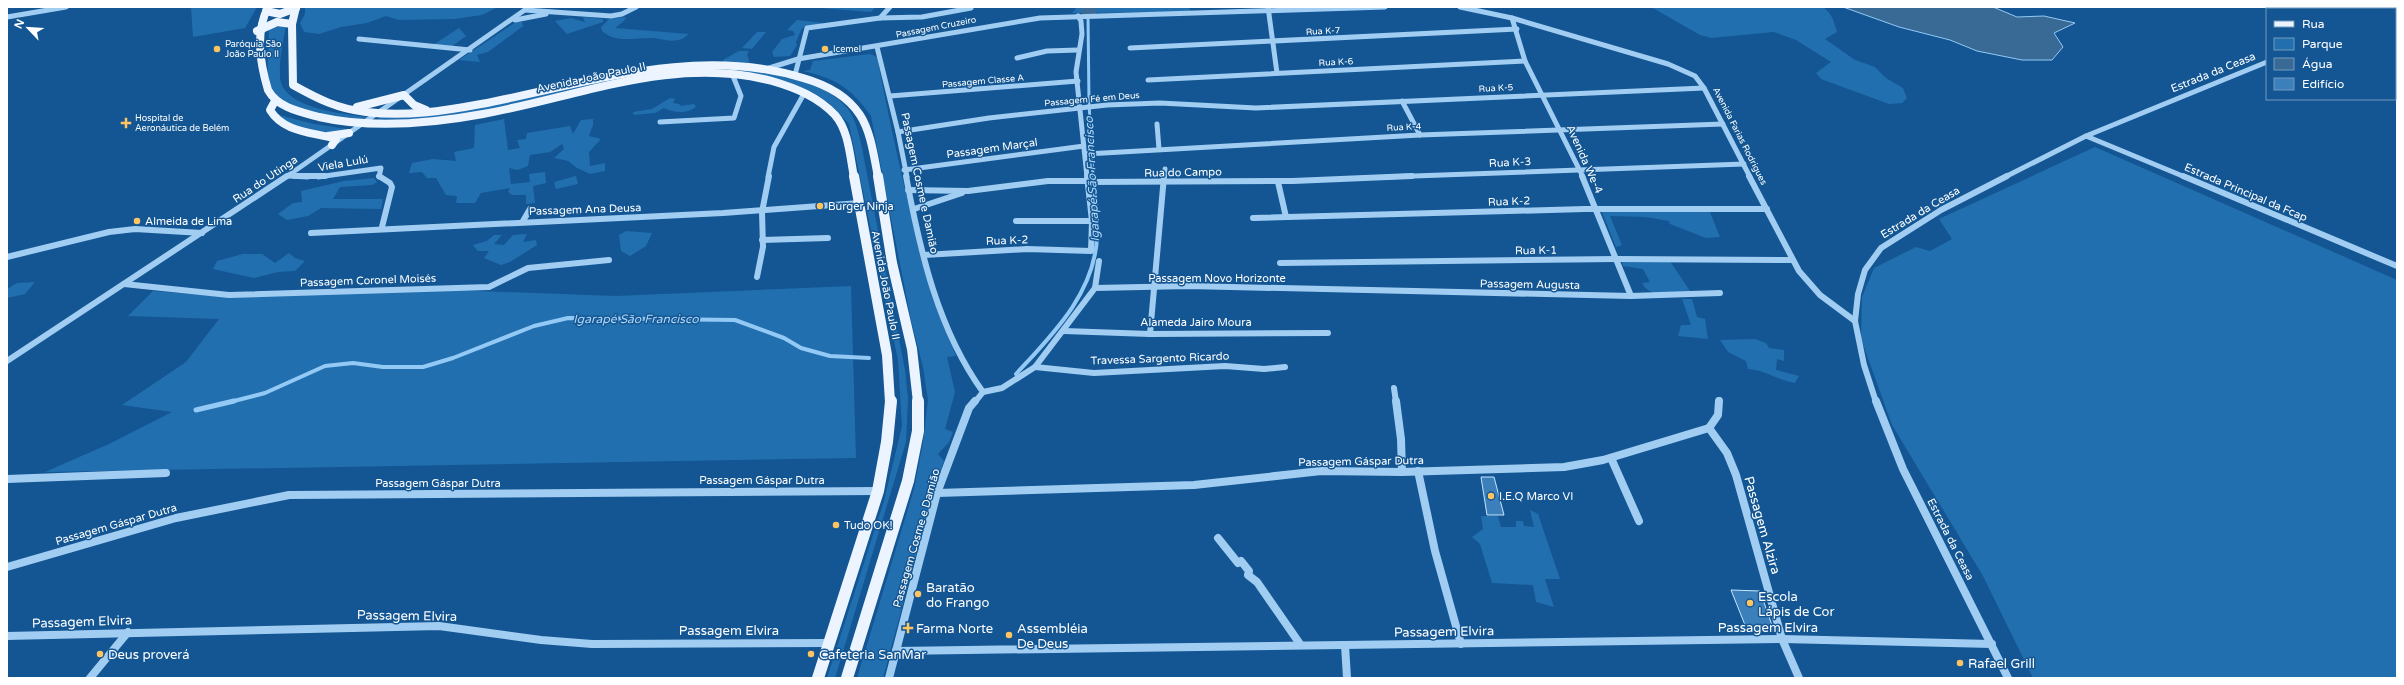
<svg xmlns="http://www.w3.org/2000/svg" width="2404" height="685" viewBox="0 0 2404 685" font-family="'Varela Round',sans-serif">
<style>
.green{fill:#226fb0}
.water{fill:#396a96;stroke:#93c9f5}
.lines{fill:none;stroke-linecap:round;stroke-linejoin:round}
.stream-far2{stroke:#93c9f5;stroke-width:3}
.stream-far1{stroke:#93c9f5;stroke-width:4}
.stream{stroke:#93c9f5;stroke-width:5}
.river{fill:#396a96;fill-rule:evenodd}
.building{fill:#3c80bb;stroke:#c9e5fc}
.minor-far2{stroke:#a1cdf2;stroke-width:5}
.minor-far1{stroke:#a1cdf2;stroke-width:6}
.minor{stroke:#a1cdf2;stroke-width:8}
.major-far2{stroke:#ecf5ff;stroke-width:8}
.major-far1{stroke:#ecf5ff;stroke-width:10}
.major{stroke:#ecf5ff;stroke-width:12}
.poi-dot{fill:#ffc462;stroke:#135693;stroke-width:1.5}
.labels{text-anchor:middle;stroke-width:3;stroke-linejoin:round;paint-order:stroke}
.far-street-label{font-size:9px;fill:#fff;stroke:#135693}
.far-poi-label{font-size:9px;fill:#fff;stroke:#135693;text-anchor:start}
.street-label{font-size:11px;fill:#fff;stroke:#135693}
.poi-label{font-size:11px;fill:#fff;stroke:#135693;text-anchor:start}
.water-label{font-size:12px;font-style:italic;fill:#aed7f9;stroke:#135693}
.near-street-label{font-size:13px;fill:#fff;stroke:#135693}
.near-poi-label{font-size:13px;fill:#fff;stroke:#135693;text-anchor:start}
</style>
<rect width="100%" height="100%" fill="#135693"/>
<g class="green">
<polygon points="191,7 257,7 245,28 193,37"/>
<polygon points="305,7 498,7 482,15 454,19 399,20 386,16 367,23 341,27 319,34 304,32 300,23 305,14"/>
<polygon points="808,7 876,7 871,12"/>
<polygon points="1077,7 1189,7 1191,12 1072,13"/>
<path d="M 1651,7 L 1823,7 C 1832,13 1834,22 1837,32 L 1825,39 L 1855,60 L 1875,67 L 1886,78 L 1903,88 L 1907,98 L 1902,103 L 1889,104 L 1821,79 L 1816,73 L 1831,62 L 1796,40 L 1774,32 L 1711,38 L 1700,35 Z"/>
<polygon points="583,17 603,19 603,22 567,34 555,21 571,18 585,22"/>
<path d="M 626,17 L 624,21 L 615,28 L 689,34 C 686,36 682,40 678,40 C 669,42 662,39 653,38 C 635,37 617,44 602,31 L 601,27 L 609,19 Z"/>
<polygon points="797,20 824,23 802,28 796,42 797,45 790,56 774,57 772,52 782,39 795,35 793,31 787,30"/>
<polygon points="516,22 522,22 523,26 488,52 477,55 480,62 459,60"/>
<path d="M 275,25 L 286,25 C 283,42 279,60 280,77 C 281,108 344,114 367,117 L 359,122 C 336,117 278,112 270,86 C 266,71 269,44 269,27 Z"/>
<polygon points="459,28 466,36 451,47 433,45"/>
<polygon points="757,32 766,32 752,49 742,48"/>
<polygon points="739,51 749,51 747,55 750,63 723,62 723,60"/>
<path d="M 870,54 L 877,57 C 897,158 918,260 956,356 L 947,357 L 955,392 L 945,429 L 953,432 L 949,442 L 938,454 L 944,461 L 933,492 L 883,678 L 857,678 L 914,489 L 923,443 L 928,400 L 923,367 L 911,320 L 871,116 C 851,88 837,79 803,71 L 810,70 L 813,61 Z"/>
<path d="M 683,68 C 733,69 813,66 848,109 C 855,119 858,131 861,143 L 905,370 L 908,399 L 906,442 L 835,678 L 827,678 L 884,501 L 902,426 L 898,360 L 849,124 L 829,103 L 812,92 L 793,84 L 781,80 L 704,71 L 541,99 L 459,116 L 375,122 L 381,117 C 453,121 520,96 590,82 C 621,76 652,73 683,68 Z"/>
<path d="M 670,98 L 675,99 L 673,103 L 679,104 L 681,106 L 694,104 L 696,107 C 687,114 675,113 664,108 L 655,113 L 634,115 L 633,112 L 652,109 Z"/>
<path d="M 271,113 L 314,124 L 347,129 C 325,142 291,126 271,113 Z"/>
<polygon points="504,119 508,150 520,148 517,140 526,139 527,133 570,126 573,134 581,120 593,119 593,125 589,136 601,139 589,152 590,166 605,163 605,171 590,174 577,168 568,161 554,158 564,149 562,144 550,152 530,155 528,166 517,170 509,168 511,184 530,182 529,174 545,172 546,183 533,186 535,203 526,204 526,195 512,195 508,192 510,188 481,193 475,203 456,203 457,196 446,195 436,178 427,178 422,172 409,173 412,163 433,159 456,161 454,152 474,148 475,125"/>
<polygon points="2095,147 2397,280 2397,678 2033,678 1983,576 1892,425 1861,339 1862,297 1874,268 1916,247 1930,251 1952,239 1939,219"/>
<polygon points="576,176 578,184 556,189 554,182"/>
<polygon points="374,178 377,182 372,185 340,187 333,199 383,199 381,209 321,208 308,216 287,220 278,214 293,203 302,202 301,191 344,181"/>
<polygon points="1709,210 1720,237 1706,238 1670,224 1669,221 1646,217 1610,216 1622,245 1616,247 1602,212"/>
<polygon points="626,231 652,233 646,246 630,256 621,251 619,235"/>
<polygon points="527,234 523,242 536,240 537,245 510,262 501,265 484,258 489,251 478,251 473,245 487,241 494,235 502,235 494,244 504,245 513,235"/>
<polygon points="289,253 295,258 305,261 295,271 278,272 254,278 213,269 217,261 243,254 262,254 275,263"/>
<path d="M 1622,260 L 1670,261 L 1690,291 C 1673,293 1651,300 1642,283 L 1650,282 L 1643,269 L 1623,266 Z"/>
<polygon points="35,282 25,294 7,298 7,289 17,283"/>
<polygon points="851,286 856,458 45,472 109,444 172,412 122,405 186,362 219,319 128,316 153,291 229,297 450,290 616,296"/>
<polygon points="1682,299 1692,299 1697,317 1705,319 1708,339 1678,336 1681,325 1691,325"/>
<path d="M 1755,339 L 1766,343 L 1769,348 L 1784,350 L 1784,361 L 1777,359 L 1776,370 L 1799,376 L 1795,383 C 1777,380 1765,370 1748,369 L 1746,361 L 1728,352 L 1720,340 Z"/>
<polygon points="1530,510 1538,514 1560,579 1545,579 1554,607 1536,602 1533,585 1492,583 1480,544 1472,537 1483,529 1481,516 1498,516 1501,527 1516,527 1516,521 1523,521 1524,526 1534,527"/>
</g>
<polygon class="water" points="1843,7 1993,7 2017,17 2044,16 2075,23 2054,33 2063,47 2052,60 2022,60 1977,51 1950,40 1899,27"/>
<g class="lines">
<polyline class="stream-far2" points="1088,15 1089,103 1093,177"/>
<g class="stream-far1">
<path d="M 1016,374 C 1052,335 1094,294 1097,238 C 1098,218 1095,197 1093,176"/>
<polyline points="230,402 265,393 325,366 353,363 383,367 423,367 453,358 534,326 568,318 735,320 784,338 801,348 830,356 869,358"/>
</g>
<polyline class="stream" points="196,410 234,401"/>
<polygon class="river" points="1080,7 1096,7 1096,14 1088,19 1083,17"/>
</g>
<g class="building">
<polygon points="1481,477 1494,477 1504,515 1487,515"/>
<polygon points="1731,590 1760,591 1774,631 1747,630"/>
</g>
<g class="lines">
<g class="minor-far2">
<polyline points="1268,7 1277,73"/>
<polyline points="1460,7 1512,18 1668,64 1695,76 1704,88 1750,177"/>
<polyline points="2385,9 2388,7"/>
<polyline points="525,10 611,16 622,14 636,7"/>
<polyline points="1078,16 1081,21 1082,34 1076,72 1087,177"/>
<polyline points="7,17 66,7"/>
<polyline points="880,18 922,17 971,8"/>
<polyline points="1512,18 1525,61 1583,177"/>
<polyline points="515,20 546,14"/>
<polyline points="359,39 470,50"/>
<polyline points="877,47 898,132 907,177"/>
<polyline points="1130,48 1517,29"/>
<polyline points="1017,58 1047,51 1078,50"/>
<polyline points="766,69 798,59 1040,18 1385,7"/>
<polyline points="795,75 807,28 880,18 890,7"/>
<polyline points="1148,80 1525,61"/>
<polyline points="890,96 1078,81"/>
<polyline points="1402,101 1420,135"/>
<polyline points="660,122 734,118 741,96 733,76"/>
<polyline points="1157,124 1159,149"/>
<polyline points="898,132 989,118 1107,105 1160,103 1256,108 1704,88"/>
<polyline points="2086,136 2185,177"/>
<polyline points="1086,154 1420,135 1723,124"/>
<polyline points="904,170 1084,146"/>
<polyline points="288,176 308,177"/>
<polyline points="286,177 529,7"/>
<polyline points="318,177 381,168 379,177"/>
<polyline points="768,177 774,147 805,92"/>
<polyline points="1164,177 1165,169"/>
<polyline points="1386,177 1744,164"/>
<polyline points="2005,177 2086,136 2267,62"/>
</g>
<g class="minor-far1">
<polyline points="295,176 325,176"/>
<polyline points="379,176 390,183 392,187 382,227"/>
<path d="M 906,176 C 920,251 938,330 983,392 L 975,402"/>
<polyline points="1582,176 1631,296"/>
<polyline points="1749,176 1799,271 1820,295 1855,321"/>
<polyline points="2183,176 2397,266"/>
<polyline points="1088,182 1293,181 1412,176"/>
<polyline points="1278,182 1286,217"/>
<polyline points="908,190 968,191 1048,181 1088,181"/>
<polyline points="914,209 962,193"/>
<polyline points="1253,218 1585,209 1767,209"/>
<polyline points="523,221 530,209"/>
<polyline points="1016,221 1092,221"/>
<polyline points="311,233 723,213 860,203"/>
<polyline points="762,240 828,238"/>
<polyline points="924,255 1027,249 1091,251 1092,221 1087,176"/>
<polyline points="7,257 109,232 135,229 202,233"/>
<polyline points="1280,263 1617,259 1792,260"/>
<polyline points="757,277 763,247 762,212 769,176"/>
<polyline points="124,284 229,295 489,287 528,268 609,260"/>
<polyline points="1095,288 1189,286 1631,296 1720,293"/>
<polyline points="1064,331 1150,334 1328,333"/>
<polyline points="1150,334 1164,176"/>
<polyline points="7,361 287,176"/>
<polyline points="1035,367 1094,373 1225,366 1264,369 1285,367"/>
<polyline points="1394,388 1396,402"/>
<polyline points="983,392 1002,388 1035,367 1095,288 1099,261"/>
<polyline points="1719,400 1719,402"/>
<polyline points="1876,402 1864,365 1855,321 1858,294 1865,270 1881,248 1941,210 2007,176"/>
</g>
<g class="minor">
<polyline points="1396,401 1401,439 1402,472"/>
<polyline points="1876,401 1903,469 2008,678"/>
<polyline points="1709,428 1727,453 1736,475 1782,639 1799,678"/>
<polyline points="1709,428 1718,415 1719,401"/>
<polyline points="1611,458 1639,521"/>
<polyline points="1418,471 1435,551 1461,644"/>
<polyline points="7,479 166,473"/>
<polyline points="937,493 1194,485 1321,471 1402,472 1564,467 1603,460 1709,428"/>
<polyline points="1218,538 1238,563 1241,561 1249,571 1248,575 1257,582 1300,644"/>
<polyline points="7,567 176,518 289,495 878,491"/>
<polyline points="7,636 439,626 541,640 592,644 829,643"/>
<polyline points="1345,645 1347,678"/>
<polyline points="896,651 1782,639 1992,644"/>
<polyline points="90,678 128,632"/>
<polyline points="889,678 937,493 969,408 975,401"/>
</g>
<g class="major-far2">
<path d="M 268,7 C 255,33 260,63 268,90 C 278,108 300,112 319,117 C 372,129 429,124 483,114 C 578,97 673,55 772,81 C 796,88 818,97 835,115 C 849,131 850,158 854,177"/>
<path d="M 296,7 L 292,24 L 293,85 C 318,99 338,109 366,112 C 404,117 444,111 481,104 C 586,84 696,45 803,78 C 824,84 847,95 860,115 C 871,132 874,157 878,177"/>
<polyline points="266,11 280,14 296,8"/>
<polyline points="257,31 277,22 292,24"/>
<path d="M 275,101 L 270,110 C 284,133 313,132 336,139 L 332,145"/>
<polyline points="357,107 404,95 414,105 426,110"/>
<polyline points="328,136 349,133"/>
</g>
<g class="major-far1">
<polyline points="854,176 887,355 890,402"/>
<polyline points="878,176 892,263 912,349 918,402"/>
</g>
<g class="major">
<polyline points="818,678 878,491 887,442 891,401"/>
<polyline points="847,678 908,481 918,431 918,401"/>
</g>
</g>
<g class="poi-dot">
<circle cx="217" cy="49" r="4"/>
<circle cx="825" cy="49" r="4"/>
<path d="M124 117h4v4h4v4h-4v4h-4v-4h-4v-4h4z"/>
<circle cx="820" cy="206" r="4"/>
<circle cx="137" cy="221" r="4"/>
<circle cx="1491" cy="496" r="4"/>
<circle cx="836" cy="525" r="4"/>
<circle cx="918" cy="594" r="4"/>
<circle cx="1750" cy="603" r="4"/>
<path d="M906 622h4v4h4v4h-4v4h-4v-4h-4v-4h4z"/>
<circle cx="1009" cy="635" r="4"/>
<circle cx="100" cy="654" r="4"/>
<circle cx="811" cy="654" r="4"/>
<circle cx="1960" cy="663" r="4"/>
</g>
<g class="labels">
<g class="far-street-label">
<text transform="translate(936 27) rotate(-11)" y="3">Passagem Cruzeiro</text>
<text transform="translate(1323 31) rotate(-3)" y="3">Rua K-7</text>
<text transform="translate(1336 62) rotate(-3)" y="3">Rua K-6</text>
<text transform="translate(983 81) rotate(-5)" y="3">Passagem Classe A</text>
<text transform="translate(1496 88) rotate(-3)" y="3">Rua K-5</text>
<text transform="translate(1092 99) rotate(-5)" y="3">Passagem Fé em Deus</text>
<text transform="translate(1404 127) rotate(-3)" y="3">Rua K-4</text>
<text transform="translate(1740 136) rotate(63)" y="3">Avenida Farias Rodrigues</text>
</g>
<g class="far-poi-label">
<text x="225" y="47">Paróquia São<tspan x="225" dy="10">João Paulo II</tspan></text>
<text x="833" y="52">Icemel</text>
<text x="135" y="121">Hospital de<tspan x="135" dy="10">Aeronáutica de Belém</tspan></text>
</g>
<g class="street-label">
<text transform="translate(2213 72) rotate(-22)" y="4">Estrada da Ceasa</text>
<text transform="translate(591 77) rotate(-12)" y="4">Avenida João Paulo II</text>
<text transform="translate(992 148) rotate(-8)" y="4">Passagem Marçal</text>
<text transform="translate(1585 159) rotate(66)" y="4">Avenida We-4</text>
<text transform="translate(1510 162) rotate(-3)" y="4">Rua K-3</text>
<text transform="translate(343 163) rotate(-10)" y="4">Viela Lulú</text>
<text transform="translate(1183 172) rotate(-1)" y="4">Rua do Campo</text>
<text transform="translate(265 179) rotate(-34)" y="4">Rua do Utinga</text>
<text transform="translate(920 183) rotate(78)" y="4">Passagem Cosme e Damião</text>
<text transform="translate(2246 192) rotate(23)" y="4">Estrada Principal da Fcap</text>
<text transform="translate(1509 201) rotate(-2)" y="4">Rua K-2</text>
<text transform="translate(585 209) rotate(-2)" y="4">Passagem Ana Deusa</text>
<text transform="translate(1920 212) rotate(-31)" y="4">Estrada da Ceasa</text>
<text transform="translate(1007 240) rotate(-2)" y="4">Rua K-2</text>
<text transform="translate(1536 250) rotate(-1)" y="4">Rua K-1</text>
<text x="1217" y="282">Passagem Novo Horizonte</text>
<text transform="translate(368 280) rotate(-2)" y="4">Passagem Coronel Moisés</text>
<text transform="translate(1530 284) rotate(1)" y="4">Passagem Augusta</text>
<text transform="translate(886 285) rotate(79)" y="4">Avenida João Paulo II</text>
<text x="1196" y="326">Alameda Jairo Moura</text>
<text transform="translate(1160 358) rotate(-2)" y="4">Travessa Sargento Ricardo</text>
<text transform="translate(1361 461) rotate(-1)" y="4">Passagem Gáspar Dutra</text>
<text x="762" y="484">Passagem Gáspar Dutra</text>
<text x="438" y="487">Passagem Gáspar Dutra</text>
<text transform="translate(116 524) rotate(-16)" y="4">Passagem Gáspar Dutra</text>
<text transform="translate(916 538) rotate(-74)" y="4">Passagem Cosme e Damião</text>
<text transform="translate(1951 539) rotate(63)" y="4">Estrada da Ceasa</text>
</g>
<g class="poi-label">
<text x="828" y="210">Burger Ninja</text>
<text x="145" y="225">Almeida de Lima</text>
<text x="1499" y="500">I.E.Q Marco VI</text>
<text x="844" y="529">Tudo OK!</text>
</g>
<g class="water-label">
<text transform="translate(1092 179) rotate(-93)" y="4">Igarapé São Francisco</text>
<text x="636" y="323">Igarapé São Francisco</text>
</g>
<g class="near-street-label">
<text transform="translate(1763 525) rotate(74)" y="5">Passagem Alzira</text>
<text transform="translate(407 615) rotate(1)" y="5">Passagem Elvira</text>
<text transform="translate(82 621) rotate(-2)" y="5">Passagem Elvira</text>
<text x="1768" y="632">Passagem Elvira</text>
<text x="729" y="635">Passagem Elvira</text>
<text transform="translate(1444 631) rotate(-1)" y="5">Passagem Elvira</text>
</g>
<g class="near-poi-label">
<text x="926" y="592">Baratão<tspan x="926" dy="15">do Frango</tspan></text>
<text x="1758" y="601">Escola<tspan x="1758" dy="15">Lápis de Cor</tspan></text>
<text x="916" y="633">Farma Norte</text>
<text x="1017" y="633">Assembléia<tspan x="1017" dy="15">De Deus</tspan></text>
<text x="108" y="659">Deus proverá</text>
<text x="819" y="659">Cafeteria SanMar</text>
<text x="1968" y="668">Rafael Grill</text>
</g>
</g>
<rect width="2404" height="685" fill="none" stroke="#ffffff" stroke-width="16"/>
<rect x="2266" y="8" width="130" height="92" fill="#135693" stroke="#719abe"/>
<rect x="2274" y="21" width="20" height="6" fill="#ecf5ff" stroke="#719abe"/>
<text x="2302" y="28" font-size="12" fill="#ffffff">Rua</text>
<rect x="2274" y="38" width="20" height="12" fill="#226fb0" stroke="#719abe"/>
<text x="2302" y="48" font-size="12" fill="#ffffff">Parque</text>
<rect x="2274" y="58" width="20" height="12" fill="#396a96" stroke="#719abe"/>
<text x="2302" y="68" font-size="12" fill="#ffffff">Água</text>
<rect x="2274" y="78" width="20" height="12" fill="#3c80bb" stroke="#719abe"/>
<text x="2302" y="88" font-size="12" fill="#ffffff">Edifício</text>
<g transform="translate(28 28) rotate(295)" stroke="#135693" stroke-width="3" paint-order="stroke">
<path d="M0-3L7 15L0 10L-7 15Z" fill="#ffffff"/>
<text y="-6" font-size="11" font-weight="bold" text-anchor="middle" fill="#ffffff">N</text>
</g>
</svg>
